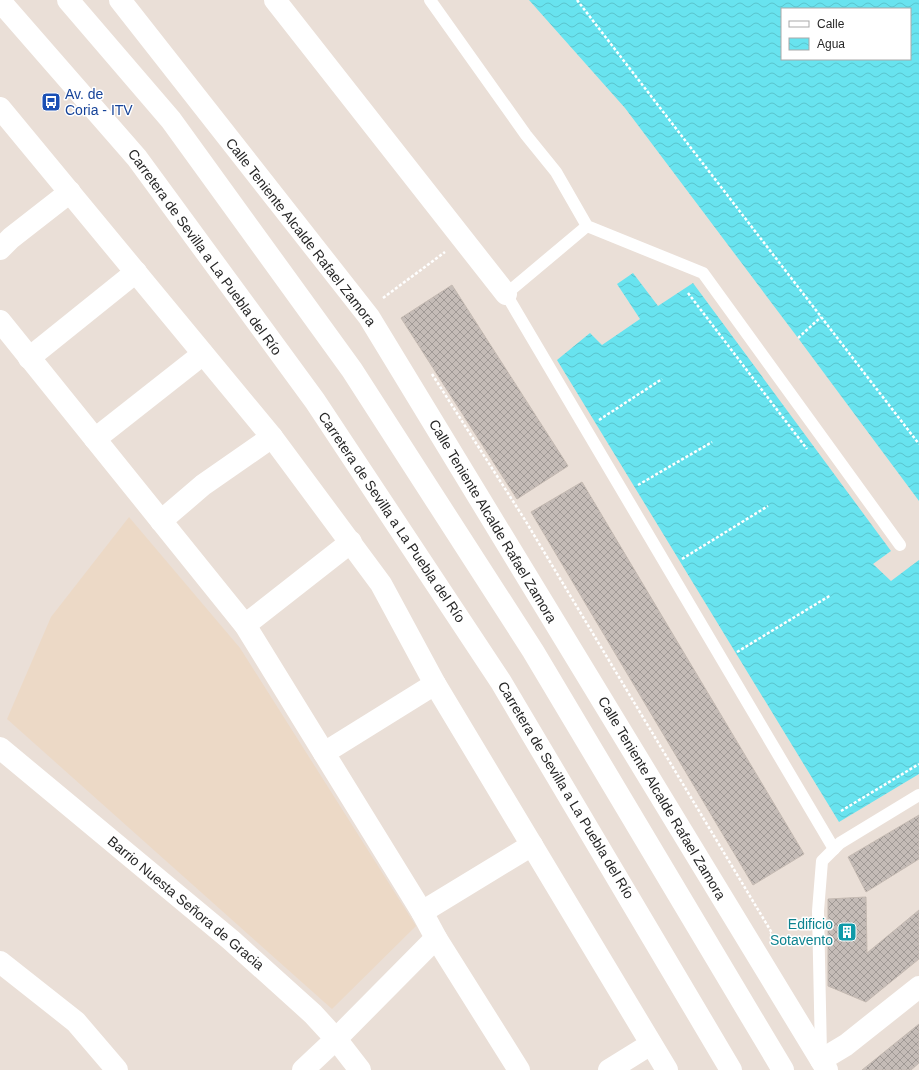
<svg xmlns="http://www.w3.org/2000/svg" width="919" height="1070" viewBox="0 0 919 1070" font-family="Helvetica,sans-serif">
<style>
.education{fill:#ecd9c6}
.water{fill:url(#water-waves);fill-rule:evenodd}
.building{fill:url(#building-cross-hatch);stroke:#c5bab2}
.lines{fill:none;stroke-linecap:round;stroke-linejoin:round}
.path{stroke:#fff;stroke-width:2.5;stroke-dasharray:3 2;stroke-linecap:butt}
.lane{stroke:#fff;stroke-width:12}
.street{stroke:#fff;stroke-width:22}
.secondary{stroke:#fff;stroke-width:22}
.labels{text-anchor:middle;stroke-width:3;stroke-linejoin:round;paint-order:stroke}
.transit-label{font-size:14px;fill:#164399;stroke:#fff;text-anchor:start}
.street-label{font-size:14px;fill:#272727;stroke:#fff}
.culture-label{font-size:14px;fill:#0d838f;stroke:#fff;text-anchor:end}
</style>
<defs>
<pattern id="water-waves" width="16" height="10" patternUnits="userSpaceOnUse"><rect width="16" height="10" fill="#68e3ef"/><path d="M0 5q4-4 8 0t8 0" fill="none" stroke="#5ac3cd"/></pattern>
<pattern id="building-cross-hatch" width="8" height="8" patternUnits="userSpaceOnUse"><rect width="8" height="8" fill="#c5bcb7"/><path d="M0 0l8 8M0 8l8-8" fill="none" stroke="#a09995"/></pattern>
</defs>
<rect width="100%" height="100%" fill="#eadfd7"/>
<polygon class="education" points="129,517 240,648 416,926 332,1009 7,719 51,617"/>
<g class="water">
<path d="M 529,0 L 919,0 L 919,501 L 798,338 L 625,108 ZM 782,9 L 910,9 L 910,59 L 782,59 Z"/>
<polygon points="633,273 658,306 693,283 891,551 873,564 891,581 919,560 919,774 839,822 557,360 590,333 602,345 640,319 617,284"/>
</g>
<g class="building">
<polygon points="452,285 568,466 517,499 401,318"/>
<polygon points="582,482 804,854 753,885 531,512"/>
<polygon points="919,815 919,859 866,892 848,857"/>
<polygon points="866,897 867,953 919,910 919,959 866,1002 828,986 828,899"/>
<polygon points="919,1024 919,1063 911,1070 862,1070"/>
</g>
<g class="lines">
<g class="path">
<polyline points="577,0 919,444"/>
<polyline points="688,293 807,449"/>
<polyline points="383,298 445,252"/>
<polyline points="798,338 821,317"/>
<polyline points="432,374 525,520 772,933 770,934"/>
<polyline points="599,420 662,379"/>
<polyline points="638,485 712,442"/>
<polyline points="682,559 768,506"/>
<polyline points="737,652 831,595"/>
<polyline points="841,811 919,764"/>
</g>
<g class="lane">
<polyline points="430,0 526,135 556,172 587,226 703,273 900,545"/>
<polyline points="587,226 506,294 834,849"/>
<polyline points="821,1054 818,911 822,861 840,843 919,795"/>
</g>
<g class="street">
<polyline points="120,0 369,317 827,1070"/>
<polyline points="275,0 506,294"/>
<polyline points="0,108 272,437 381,584 435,684 667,1070"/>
<polyline points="0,249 11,238 70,192"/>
<polyline points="0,321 245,625 422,912 436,938 519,1070"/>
<polyline points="29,358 136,272"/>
<polyline points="95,439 203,354"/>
<polyline points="161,521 203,485 272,437"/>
<polyline points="245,625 351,542"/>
<polyline points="0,748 231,940 313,1014 336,1039 360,1070"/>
<polyline points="324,753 435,684"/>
<polyline points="422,912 532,845"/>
<polyline points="0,962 76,1022 117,1070"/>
<polyline points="821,1060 846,1045 919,987"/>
<polyline points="303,1070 336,1039 436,938"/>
<polyline points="609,1070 651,1044"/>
</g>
<g class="secondary">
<polyline points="68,0 171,120 352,370 533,651 783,1070"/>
<polyline points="0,1 137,158 315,401 501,682 731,1070"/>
</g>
</g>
<defs>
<symbol id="bus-square" viewBox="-11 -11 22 22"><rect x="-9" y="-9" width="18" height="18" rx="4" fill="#1a4fb4" stroke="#fff"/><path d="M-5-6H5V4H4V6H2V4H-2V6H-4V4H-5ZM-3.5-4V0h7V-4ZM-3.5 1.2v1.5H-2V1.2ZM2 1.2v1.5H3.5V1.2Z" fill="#fff"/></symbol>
<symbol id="building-square" viewBox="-11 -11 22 22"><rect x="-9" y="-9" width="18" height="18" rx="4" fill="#0f9aa8" stroke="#fff"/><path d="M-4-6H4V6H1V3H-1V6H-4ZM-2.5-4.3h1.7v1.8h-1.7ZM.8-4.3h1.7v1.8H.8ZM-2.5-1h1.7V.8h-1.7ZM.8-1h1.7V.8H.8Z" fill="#fff"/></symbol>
</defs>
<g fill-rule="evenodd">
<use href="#bus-square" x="40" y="91" width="22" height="22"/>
<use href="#building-square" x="836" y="921" width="22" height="22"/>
</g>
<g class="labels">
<g class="transit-label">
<text x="65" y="99">Av. de<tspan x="65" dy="16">Coria - ITV</tspan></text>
</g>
<g class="street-label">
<text transform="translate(301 232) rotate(52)" y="5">Calle Teniente Alcalde Rafael Zamora</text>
<text transform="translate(205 252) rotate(54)" y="5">Carretera de Sevilla a La Puebla del Río</text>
<text transform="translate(392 517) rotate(56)" y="5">Carretera de Sevilla a La Puebla del Río</text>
<text transform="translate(493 521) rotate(59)" y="5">Calle Teniente Alcalde Rafael Zamora</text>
<text transform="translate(566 790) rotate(59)" y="5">Carretera de Sevilla a La Puebla del Río</text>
<text transform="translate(662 798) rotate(59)" y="5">Calle Teniente Alcalde Rafael Zamora</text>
<text transform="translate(186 903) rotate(40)" y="5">Barrio Nuesta Señora de Gracia</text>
</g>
<g class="culture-label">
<text x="833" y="929">Edificio<tspan x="833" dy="16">Sotavento</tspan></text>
</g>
</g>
<rect x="781" y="8" width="130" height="52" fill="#ffffff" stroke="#a9a9a9"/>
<rect x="789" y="21" width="20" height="6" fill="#ffffff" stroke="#a9a9a9"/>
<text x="817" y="28" font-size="12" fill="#272727">Calle</text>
<rect x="789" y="38" width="20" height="12" fill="url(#water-waves)" stroke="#a9a9a9"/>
<text x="817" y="48" font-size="12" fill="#272727">Agua</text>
</svg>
